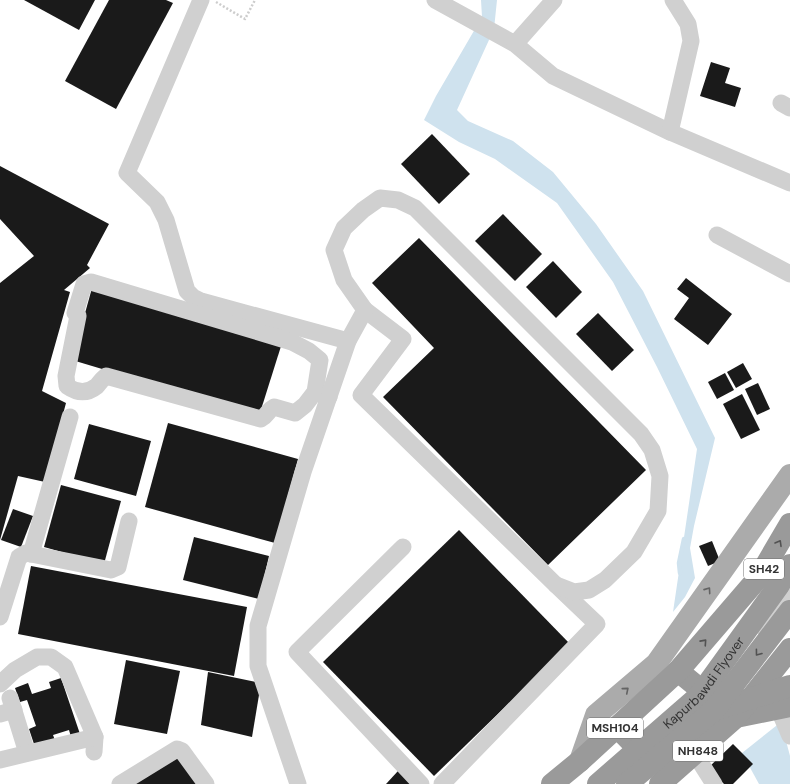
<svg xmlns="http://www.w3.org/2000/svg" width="790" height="784" viewBox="0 0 790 784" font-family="'DM Sans',sans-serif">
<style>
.water{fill:#cfe2ee}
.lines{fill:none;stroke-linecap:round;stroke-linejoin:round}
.stream{stroke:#cfe2ee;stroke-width:4.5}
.building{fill:#1a1a1a}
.path{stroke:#cdcdcd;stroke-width:2.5;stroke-dasharray:2 2;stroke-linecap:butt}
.minor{stroke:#d0d0d0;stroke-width:17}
.major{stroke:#ababab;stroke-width:22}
.highway{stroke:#9a9a9a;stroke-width:22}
.highway-bridge{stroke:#9a9a9a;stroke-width:22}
.oneway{stroke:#525252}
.oneway2{stroke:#636363}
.labels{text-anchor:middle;stroke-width:4;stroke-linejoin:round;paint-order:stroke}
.shield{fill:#fff;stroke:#707070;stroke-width:1}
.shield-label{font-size:12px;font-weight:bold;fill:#333}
.street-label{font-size:13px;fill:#333;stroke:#fff}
</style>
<rect width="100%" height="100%" fill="#fff"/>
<g class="water">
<polygon points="481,0 497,0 494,29 457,110 468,121 513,141 553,172 596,224 643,291 715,438 694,526 690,548 695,578 685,597 673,612 697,449 657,367 613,282 557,203 495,159 459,142 424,120 436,96 482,17"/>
<polygon points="781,722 790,756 790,784 759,784 742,753"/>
</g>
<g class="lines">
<polyline class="stream" points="680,573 679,563 684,539"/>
</g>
<g class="building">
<polygon points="24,0 95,0 79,30"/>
<polygon points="109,0 166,0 173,3 116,109 65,81"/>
<polygon points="711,62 730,68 725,83 741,88 735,107 700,96"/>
<polygon points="432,134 470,174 439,204 401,164"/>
<polygon points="0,166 109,224 87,265 90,268 64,290 70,292 42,391 66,403 45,482 18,476 0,540 0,283 34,256 0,219"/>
<polygon points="503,214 542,254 515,281 475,241"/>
<polygon points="419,238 646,470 548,565 383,397 434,348 372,283"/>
<polygon points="553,261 582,292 556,318 526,287"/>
<polygon points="686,278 732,314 708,345 674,319 689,298 677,289"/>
<polygon points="92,288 282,343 259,416 72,360"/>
<polygon points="598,313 634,350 612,371 576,334"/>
<polygon points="743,363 752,379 736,388 727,372"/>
<polygon points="725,373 734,390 717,399 708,382"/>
<polygon points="758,383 770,409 757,415 745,389"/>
<polygon points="742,394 760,430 741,439 723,404"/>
<polygon points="168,423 298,459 275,543 145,507"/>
<polygon points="89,424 151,441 136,496 74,479"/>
<polygon points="61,485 121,501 104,564 44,547"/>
<polygon points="13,509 33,516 21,547 1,540"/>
<polygon points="459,530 570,644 434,776 323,662"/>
<polygon points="194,537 269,556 259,599 183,580"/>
<polygon points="712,541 720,561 708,566 699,546"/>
<polygon points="31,566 247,607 234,676 18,634"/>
<polygon points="126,660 180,671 167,734 114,724"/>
<polygon points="208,672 261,683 252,737 201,725"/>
<polygon points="61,678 80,734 71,737 69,730 53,735 56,743 34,744 29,729 36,726 27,700 20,702 15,688 28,683 32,694 51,688 49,682"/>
<polygon points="733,744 753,764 733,784 724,784 708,768"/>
<polygon points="179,755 202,784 134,784"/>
<polygon points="398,771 411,784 386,784"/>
</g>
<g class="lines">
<polyline class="path" points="216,2 245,19 255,0"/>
<g class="minor">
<polyline points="201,0 127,173 157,202 166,220 187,291 193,297 201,301 348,341"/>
<polyline points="435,0 515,44 553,76 670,132"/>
<polyline points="673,0 688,24 691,41 670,132 790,183"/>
<polyline points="515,44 554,0"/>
<polyline points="781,103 790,108"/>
<polyline points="717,235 790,274"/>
<polyline points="365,310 403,339 361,395 556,585 597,624 442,784"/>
<path d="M 315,392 L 305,405 L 295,413 L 274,407 C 268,410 267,416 261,419 L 106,376 C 102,379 100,382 97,386 C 87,394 77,393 67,386 L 66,376 L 78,316 L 75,313 L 84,284 L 91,282 L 292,342 L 309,351 L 320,360 L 315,392 L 329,397"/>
<polyline points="403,547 297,652 421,784"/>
<polyline points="31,554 70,417"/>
<polyline points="0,617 19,557 26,553 111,570 118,567 129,521"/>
<polyline points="764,628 788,589"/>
<polyline points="0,684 15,670 37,657 51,657 65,667 95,737 94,752"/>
<polyline points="10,698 27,753"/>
<polyline points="778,708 790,736"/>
<polyline points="0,714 14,710"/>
<polyline points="695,754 714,784"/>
<polyline points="0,760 95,737"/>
<polyline points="120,784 177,749 182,751 206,784"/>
<polyline points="298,784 258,666 258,626 303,472 348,341 365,310 344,280 334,250 344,228 363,210 380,198 398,200 415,208 641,434 652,450 660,476 658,511 634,552 605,580 589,590 574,592 556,585"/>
</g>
<polyline class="major" points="580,761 596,715 656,664 790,475"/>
<g class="highway">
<polyline points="678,671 717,703"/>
<polyline points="736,717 790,706"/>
<polyline points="617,727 652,763"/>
<polyline points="552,784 580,761 678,671 759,577 790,524"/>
<polyline points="660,784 736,717 790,649"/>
</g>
<g class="highway-bridge">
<polyline points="714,710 790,686"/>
<path id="s1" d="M 598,784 L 699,696 L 779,585 L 790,565"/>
<polyline points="627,784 714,710 790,611"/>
</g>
</g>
<defs><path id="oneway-chevron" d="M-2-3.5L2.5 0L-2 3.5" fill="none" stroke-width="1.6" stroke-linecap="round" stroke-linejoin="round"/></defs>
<g class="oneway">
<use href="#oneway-chevron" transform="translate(779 543) rotate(-60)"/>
<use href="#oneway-chevron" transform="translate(704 642) rotate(-48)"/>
<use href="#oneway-chevron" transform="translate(758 653) rotate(127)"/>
</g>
<g class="oneway2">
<use href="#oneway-chevron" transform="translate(708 590) rotate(-55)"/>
<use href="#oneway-chevron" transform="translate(626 690) rotate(-40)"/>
</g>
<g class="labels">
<g class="shield">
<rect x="744" y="559" width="40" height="20" rx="3"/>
<rect x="587" y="718" width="56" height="20" rx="3"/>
<rect x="673" y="741" width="50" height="20" rx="3"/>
</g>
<g class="shield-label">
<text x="764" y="573">SH42</text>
<text x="615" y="732">MSH104</text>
<text x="698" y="755">NH848</text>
</g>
<g class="street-label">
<text dy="5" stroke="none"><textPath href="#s1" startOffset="147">Kapurbawdi Flyover</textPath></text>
</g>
</g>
</svg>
